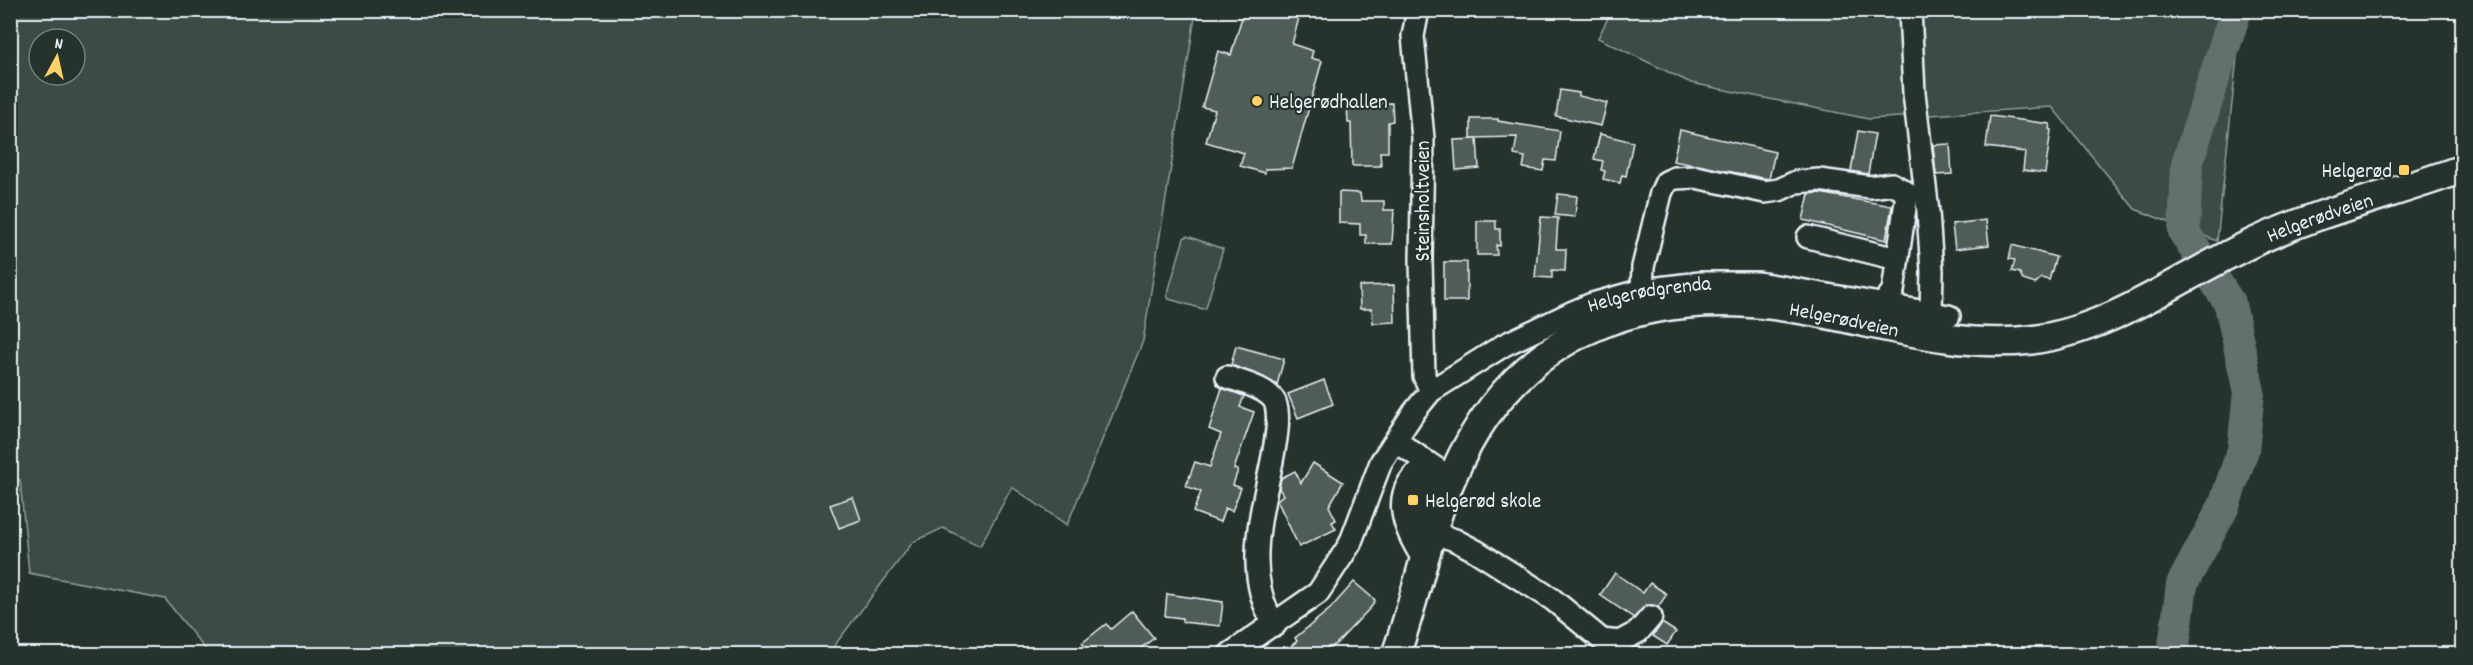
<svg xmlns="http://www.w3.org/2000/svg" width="2473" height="665" viewBox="0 0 2473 665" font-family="Dekko,sans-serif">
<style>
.green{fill:#3e4b47;stroke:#939ea0;stroke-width:1.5;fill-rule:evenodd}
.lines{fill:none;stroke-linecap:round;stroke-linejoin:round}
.river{stroke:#636f6d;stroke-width:32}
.building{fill:#505c59;stroke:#e8f1f8;stroke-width:1.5}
.minor-casing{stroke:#e8f1f8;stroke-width:26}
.major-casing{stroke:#e8f1f8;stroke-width:32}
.minor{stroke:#26332d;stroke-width:21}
.major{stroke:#26332d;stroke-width:27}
.poi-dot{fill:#ffd166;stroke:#26332d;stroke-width:2}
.labels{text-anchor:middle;stroke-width:4.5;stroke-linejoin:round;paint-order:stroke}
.poi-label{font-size:21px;fill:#e8f1f8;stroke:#26332d;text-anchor:start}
.street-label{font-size:21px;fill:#e8f1f8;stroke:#26332d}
</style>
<rect width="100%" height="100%" fill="#26332d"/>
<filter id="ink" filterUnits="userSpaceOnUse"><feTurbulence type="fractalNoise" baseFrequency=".0167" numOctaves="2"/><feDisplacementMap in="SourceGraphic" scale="12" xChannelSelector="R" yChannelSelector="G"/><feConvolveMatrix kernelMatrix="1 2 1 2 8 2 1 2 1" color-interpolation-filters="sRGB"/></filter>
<g filter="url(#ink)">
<g class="green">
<polygon points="1612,10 2242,11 2217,241 2135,209 2052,107 1869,119 1691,83 1598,38"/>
<path d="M 11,11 L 1196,11 L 1143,341 L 1067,525 L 1012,487 L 980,546 L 943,528 L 913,542 L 828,654 L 209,654 L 165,599 L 29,573 L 20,480 L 11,479 ZM 39,39 L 75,39 L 75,75 L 39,75 Z"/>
<polygon points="1187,236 1223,249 1206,308 1203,309 1169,299 1167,296 1184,238"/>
</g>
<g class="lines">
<polyline class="river" points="2173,654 2182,584 2223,508 2243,450 2249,392 2230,304 2184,232 2187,164 2236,10"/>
</g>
<g class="building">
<polygon points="1244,10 1301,10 1292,44 1313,51 1311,58 1322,61 1292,168 1265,169 1265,173 1240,166 1244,153 1206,142 1215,110 1202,107 1218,51 1231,55"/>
<polygon points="1560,90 1579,93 1579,96 1607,103 1601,126 1556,116"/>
<polygon points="1392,103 1393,121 1388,122 1388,152 1380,152 1381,166 1352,166 1351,123 1348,123 1347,104"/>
<polygon points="1990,116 2050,124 2049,129 2051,130 2045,173 2023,170 2025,152 1986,147"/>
<polygon points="1471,119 1498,119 1498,121 1560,131 1556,161 1545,160 1543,171 1523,168 1525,157 1514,155 1517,137 1471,138"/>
<polygon points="1680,130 1775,152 1769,179 1673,161"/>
<polygon points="1858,131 1875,134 1868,174 1851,171"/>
<polygon points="1600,134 1633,142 1626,176 1622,175 1620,183 1603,179 1605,171 1601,170 1603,161 1594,159"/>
<polygon points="1477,139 1479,168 1456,170 1454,140"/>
<polygon points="1950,144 1952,174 1936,175 1933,145"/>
<polygon points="1339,192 1360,193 1361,201 1384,201 1384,210 1394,210 1392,244 1366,244 1366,235 1360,235 1360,224 1339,223"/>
<polygon points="1819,193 1892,206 1886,240 1803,220 1809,194"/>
<polygon points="1558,194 1577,196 1575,217 1555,215"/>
<polygon points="1541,217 1558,218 1556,249 1566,249 1565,271 1552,270 1552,278 1535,277"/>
<polygon points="1986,220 1989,245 1955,249 1952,224"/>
<polygon points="1477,221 1496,221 1496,229 1500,229 1500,246 1496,245 1497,255 1477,255"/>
<polygon points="2012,245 2056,257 2049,280 2041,278 2035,284 2023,280 2020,273 2012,271 2015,260 2009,259"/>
<rect x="1444" y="262" width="23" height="39"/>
<polygon points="1394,285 1395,322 1373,323 1372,309 1360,309 1359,286"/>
<polygon points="1236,346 1284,359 1277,385 1259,375 1231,365"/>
<polygon points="1324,380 1333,404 1298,418 1288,394"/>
<polygon points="1222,388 1244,396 1240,407 1254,412 1234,469 1238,470 1233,485 1241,488 1232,511 1225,508 1220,522 1193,512 1201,492 1186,486 1195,462 1210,467 1221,434 1209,429"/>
<polygon points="1313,463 1343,482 1329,506 1336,520 1332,522 1336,529 1299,547 1277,500 1283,495 1279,488 1281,478 1295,471 1301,483"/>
<polygon points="853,497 861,520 839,528 830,505"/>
<polygon points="1615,573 1643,593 1650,583 1667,594 1658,607 1646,605 1634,618 1600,595"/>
<polygon points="1354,582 1375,600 1372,606 1337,643 1322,654 1298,654 1291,646 1297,641 1295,638 1330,609"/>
<polygon points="1167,594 1223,602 1220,626 1182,622 1182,618 1165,616"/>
<polygon points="1132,611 1154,638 1133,654 1092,654 1082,643 1106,624 1111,629"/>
<polygon points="1662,623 1676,632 1667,645 1653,636"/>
</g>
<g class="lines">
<defs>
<g id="minor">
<polyline points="1418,10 1413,36 1423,138 1421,261 1424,376 1431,391"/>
<polyline points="1910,10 1914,93 1928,212 1932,271 1931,313"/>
<polyline points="1808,237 1897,259"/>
<polyline points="1642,290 1643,267 1661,193 1666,182 1675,178 1696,177 1765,192 1779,190 1796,182 1819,180 1870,187 1892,184 1906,192 1906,201 1893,291 1883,304"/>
<path d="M 1227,377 C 1241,382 1268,388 1275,402 C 1281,418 1275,445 1272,461 C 1261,515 1243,576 1275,625"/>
<polyline points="1396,441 1437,469"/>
<polyline points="1437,469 1427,485 1421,512 1424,520 1434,533 1455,540 1476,551 1552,599 1602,640 1619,642 1638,632 1651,617"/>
<path d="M 1425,562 C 1403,527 1387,493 1427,464"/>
<path id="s1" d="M 1230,654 L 1318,593 L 1350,544 L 1381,462 L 1414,412 L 1431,391 L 1504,345 L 1571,313 L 1592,304 L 1642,290 L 1700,283 L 1758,283 L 1949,316"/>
</g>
<g id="major">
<path id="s2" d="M 1396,654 C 1417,595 1428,531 1454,473 C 1519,325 1652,284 1803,310 C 1878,323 1955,349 2031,340 C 2110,330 2175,280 2246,246 C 2315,212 2391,195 2462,169"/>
</g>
</defs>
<use href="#minor" class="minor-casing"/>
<use href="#major" class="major-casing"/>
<use href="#minor" class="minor"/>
<use href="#major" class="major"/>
</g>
</g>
<g class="poi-dot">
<circle cx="1257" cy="101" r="6"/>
<rect x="2398" y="164" width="12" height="12" rx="3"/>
<rect x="1407" y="494" width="12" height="12" rx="3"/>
</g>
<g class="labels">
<g class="poi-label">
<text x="1269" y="108">Helgerødhallen</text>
<text x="2392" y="177" text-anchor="end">Helgerød</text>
<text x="1425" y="507">Helgerød skole</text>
</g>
<g class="street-label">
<text transform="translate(1422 201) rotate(-90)" y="7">Steinsholtveien</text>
<text dy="7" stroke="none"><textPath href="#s2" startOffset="1156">Helgerødveien</textPath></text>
<text dy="7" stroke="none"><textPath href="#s1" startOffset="582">Helgerødgrenda</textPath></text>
<text dy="7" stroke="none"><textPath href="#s2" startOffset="652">Helgerødveien</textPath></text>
</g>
</g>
<rect width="2473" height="665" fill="none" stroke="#26332d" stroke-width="36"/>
<rect x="18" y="18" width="2437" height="629" fill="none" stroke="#e8f1f8" stroke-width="2" filter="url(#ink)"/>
<g transform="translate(57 57) rotate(8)"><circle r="28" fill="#26332d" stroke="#747f7e" stroke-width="1.5"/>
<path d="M0-4.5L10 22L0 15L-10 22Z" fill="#ffd166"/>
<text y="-9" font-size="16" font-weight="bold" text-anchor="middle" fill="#e8f1f8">N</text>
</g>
</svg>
